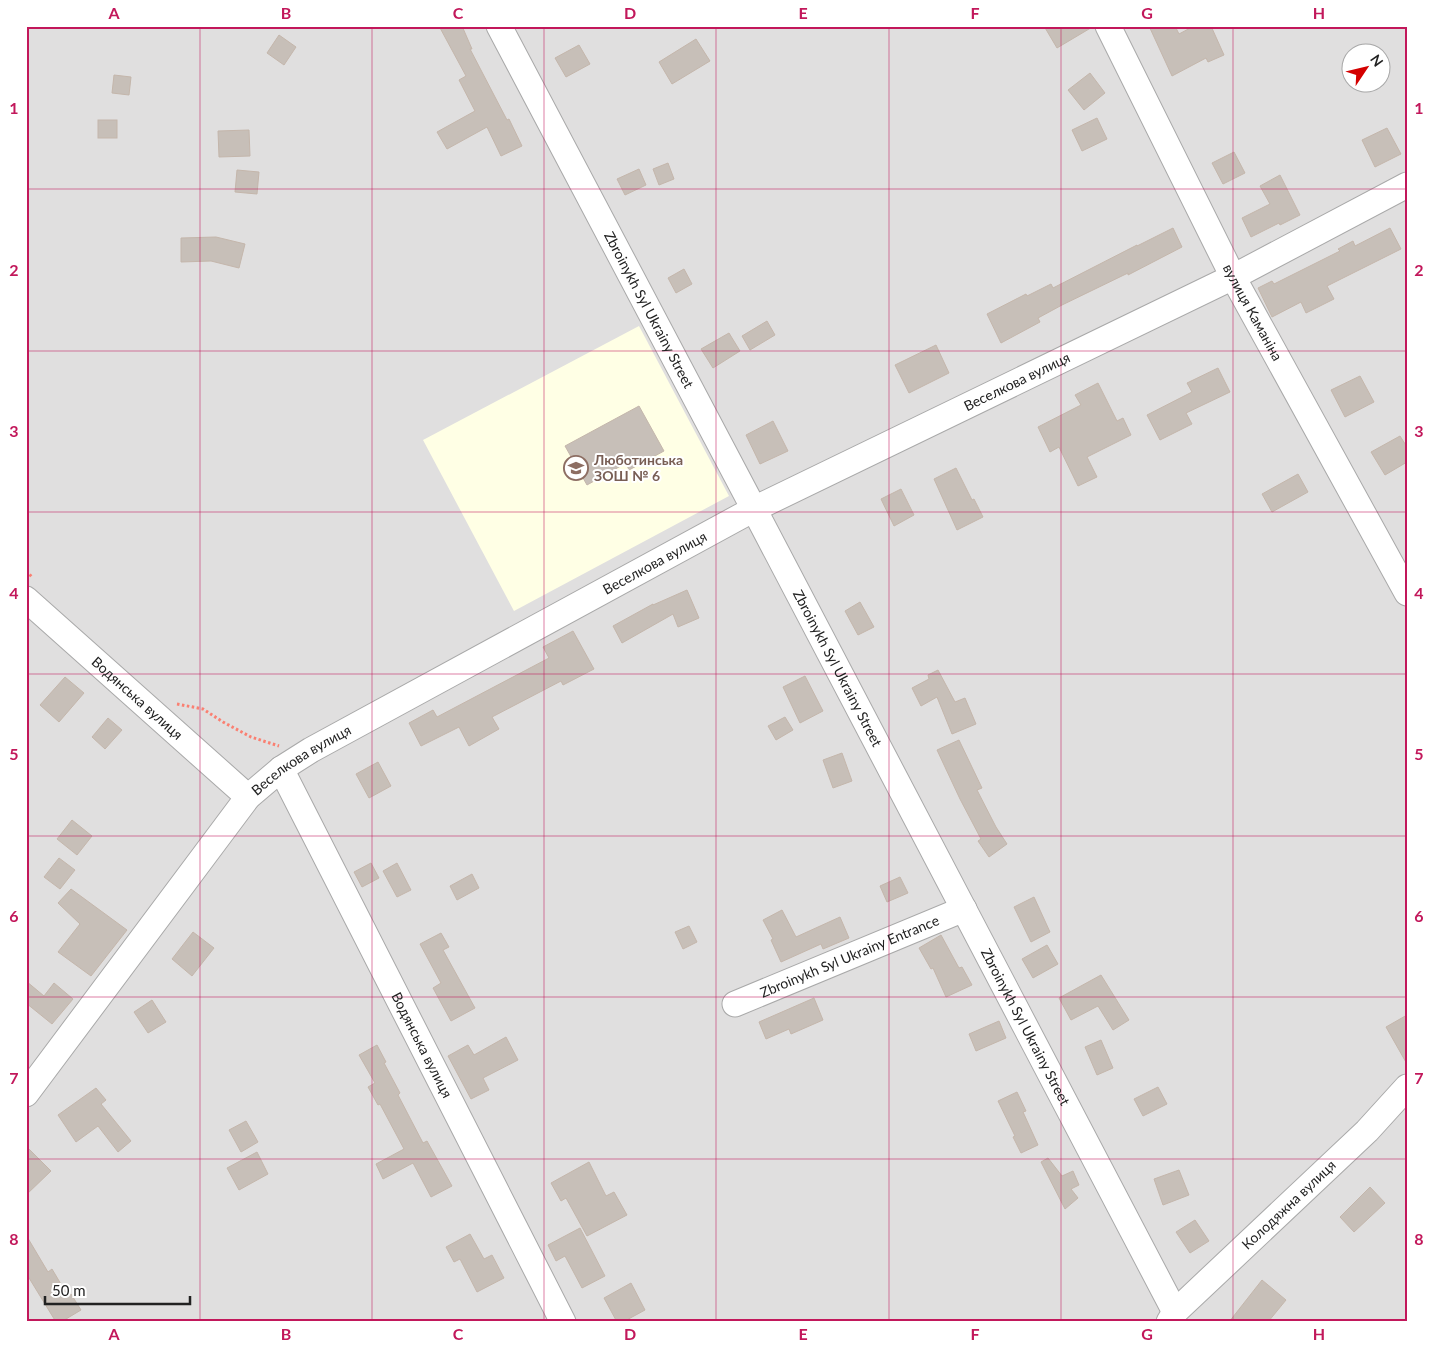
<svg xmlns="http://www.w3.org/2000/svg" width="1433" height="1348" viewBox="0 0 1433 1348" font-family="Lato,sans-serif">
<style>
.residential{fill:#e0dfdf;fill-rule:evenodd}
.education{fill:#ffffe5}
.building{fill:#c7bfb8;stroke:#c4b6ab}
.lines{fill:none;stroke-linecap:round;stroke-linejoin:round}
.minor-casing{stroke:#a9a9a9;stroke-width:27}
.path{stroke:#fa8072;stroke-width:3;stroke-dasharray:2.5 2.5;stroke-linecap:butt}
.minor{stroke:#fff;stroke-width:25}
.grid{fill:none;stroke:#c2185b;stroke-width:1;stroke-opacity:0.55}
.labels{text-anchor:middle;stroke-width:4;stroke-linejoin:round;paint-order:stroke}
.street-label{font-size:14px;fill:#222;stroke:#fff}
.education-label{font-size:14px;font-weight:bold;fill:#785e54;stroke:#fff;text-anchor:start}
.neatline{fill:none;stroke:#c2185b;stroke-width:2}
.grid-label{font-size:16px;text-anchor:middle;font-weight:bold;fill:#c2185b}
</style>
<rect width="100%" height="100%" fill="#f2efe9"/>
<path class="residential" d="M 26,26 L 1407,26 L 1407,1322 L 26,1322 ZM 1350,52 L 1380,52 L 1380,82 L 1350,82 Z"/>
<polygon class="education" points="639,326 729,496 514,611 423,440"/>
<g class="building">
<polygon points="439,26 462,26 472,49 470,49 507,120 509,119 522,146 501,156 487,127 447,149 437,132 475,111 459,80 466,76"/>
<polygon points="1044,26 1094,26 1057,48"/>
<polygon points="1149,26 1175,26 1179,34 1194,26 1211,26 1224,55 1208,62 1206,58 1172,76"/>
<polygon points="279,35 296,47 284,65 267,53"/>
<polygon points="696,39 710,61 672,84 659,62"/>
<polygon points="579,45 590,64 566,77 555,58"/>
<polygon points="1090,73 1105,93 1084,110 1068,90"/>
<polygon points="114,75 131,77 129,95 112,93"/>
<polygon points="1097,118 1107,139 1082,151 1072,130"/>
<rect x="98" y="120" width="19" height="18"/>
<polygon points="1387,128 1401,154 1375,167 1362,140"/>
<polygon points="249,130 250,156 219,157 218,131"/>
<polygon points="1234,152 1245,173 1223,184 1212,163"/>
<polygon points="668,163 674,179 659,185 653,169"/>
<polygon points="639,169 646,185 625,195 617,179"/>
<polygon points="237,170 259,172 257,194 235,192"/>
<polygon points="1280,175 1300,215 1280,225 1279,223 1251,237 1242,218 1270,204 1260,186"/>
<polygon points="1173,228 1182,247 1128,275 1128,273 1062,305 1038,318 1040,322 1001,343 987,314 1026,294 1027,296 1051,284 1053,288 1137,245 1137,246"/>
<polygon points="1390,228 1401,249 1327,286 1334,299 1306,313 1301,302 1272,317 1258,288 1272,281 1274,284 1340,251 1338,249 1353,241 1355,246"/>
<polygon points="216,237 245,244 239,268 211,261 181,262 181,238"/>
<polygon points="684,269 692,284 676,293 668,278"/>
<polygon points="767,321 775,335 750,350 742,336"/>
<polygon points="729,333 740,351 713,368 701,349"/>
<polygon points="936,345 949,373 909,393 895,365"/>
<polygon points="1218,368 1230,392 1186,413 1192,424 1160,440 1147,415 1192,392 1187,383"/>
<polygon points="1360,376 1374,402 1345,417 1331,390"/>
<polygon points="1098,383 1117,421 1123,418 1131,435 1087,457 1097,477 1078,486 1059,447 1050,452 1038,427 1081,405 1075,395"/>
<polygon points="639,406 664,451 629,470 626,463 587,485 565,446"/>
<polygon points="773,421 788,451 760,464 746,435"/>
<polygon points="1400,436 1407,447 1407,462 1385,475 1371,452"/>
<polygon points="956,468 972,500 974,499 983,517 957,530 934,479"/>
<polygon points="1298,474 1308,492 1272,512 1262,494"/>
<polygon points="901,489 914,515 894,526 881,499"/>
<polygon points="687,590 699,618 678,627 673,614 622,643 613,626 653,604 653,605"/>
<polygon points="860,602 874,627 858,635 845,611"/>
<polygon points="573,631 594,669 563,685 561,681 492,717 499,729 469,746 459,727 421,746 409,723 433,710 437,717 549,658 543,647"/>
<polygon points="938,670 955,702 965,698 976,724 952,734 937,697 921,706 912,688 929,679 928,675"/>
<polygon points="805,676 823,711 800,723 783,687"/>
<polygon points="65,677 84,693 59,722 40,705"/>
<polygon points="785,717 793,730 776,740 768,726"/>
<polygon points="108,718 122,730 105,749 92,737"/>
<polygon points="959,740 982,788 977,790 996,827 1007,844 989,857 978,841 981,839 960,799 937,750"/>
<polygon points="842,753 852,781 833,788 823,760"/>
<polygon points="378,762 391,786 369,798 356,774"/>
<polygon points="72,820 92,836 77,855 57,839"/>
<polygon points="59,858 75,870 60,889 44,877"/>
<polygon points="371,863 379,878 362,887 354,872"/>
<polygon points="397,863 411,890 397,897 383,871"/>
<polygon points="472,874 479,888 457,900 450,886"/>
<polygon points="900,877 908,893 887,902 880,886"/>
<polygon points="71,889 127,930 91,976 58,952 80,924 58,903"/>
<polygon points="1034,897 1050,932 1031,942 1014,907"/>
<polygon points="782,910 796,937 840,917 849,938 823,949 821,944 781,962 771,940 773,939 763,920"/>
<polygon points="689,926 697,942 683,949 675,932"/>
<polygon points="193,932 214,948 192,976 172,959"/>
<polygon points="441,933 449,947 443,950 475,1008 451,1021 433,988 441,983 420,944"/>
<polygon points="941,935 959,968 962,967 972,985 946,997 933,968 931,969 919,948"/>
<polygon points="1047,945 1058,964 1033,978 1022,959"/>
<polygon points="1101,975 1129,1020 1113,1030 1098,1006 1071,1020 1059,998"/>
<polygon points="26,981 44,996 54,983 73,999 52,1024 26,1003"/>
<polygon points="814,998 823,1020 791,1034 789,1029 766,1039 759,1022"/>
<polygon points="152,1000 166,1022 148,1033 134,1012"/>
<polygon points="1407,1015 1407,1064 1386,1027"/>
<polygon points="999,1021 1006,1038 976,1051 969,1034"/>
<polygon points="506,1037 518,1060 483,1078 489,1090 471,1099 448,1056 468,1045 474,1055"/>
<polygon points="1101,1040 1113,1068 1097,1075 1085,1047"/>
<polygon points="377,1045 386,1062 384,1063 400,1093 398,1095 423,1143 427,1141 452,1186 431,1197 413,1163 383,1179 376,1164 404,1149 380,1104 378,1105 368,1087 375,1083 359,1055"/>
<polygon points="1158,1087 1167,1104 1143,1116 1134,1099"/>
<polygon points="96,1088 106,1100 101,1104 131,1141 118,1152 98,1126 76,1142 58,1115"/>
<polygon points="1017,1092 1026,1111 1023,1112 1038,1145 1021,1153 1013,1137 1015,1136 998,1101"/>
<polygon points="246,1121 258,1142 241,1152 229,1130"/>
<polygon points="26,1146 51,1171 26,1195"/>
<polygon points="257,1152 268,1174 239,1190 227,1168"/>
<polygon points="1048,1158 1062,1176 1073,1171 1079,1185 1071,1189 1078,1198 1065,1209 1041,1162"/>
<polygon points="589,1162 606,1196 614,1192 627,1215 587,1236 566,1198 561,1201 551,1183"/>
<polygon points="1179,1170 1189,1195 1163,1205 1154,1179"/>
<polygon points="1370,1187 1385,1203 1354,1232 1340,1217"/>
<polygon points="1195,1220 1209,1241 1190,1253 1176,1232"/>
<polygon points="580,1228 605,1276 582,1288 565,1256 556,1261 548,1245"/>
<polygon points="470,1234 484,1259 492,1255 504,1278 477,1292 460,1259 454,1262 446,1247"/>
<polygon points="26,1235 48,1272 52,1269 68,1296 71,1294 81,1310 61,1322 56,1322 26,1273"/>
<polygon points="1262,1280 1286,1300 1268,1322 1229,1322"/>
<polygon points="631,1283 645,1310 623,1322 617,1322 604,1298"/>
</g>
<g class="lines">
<defs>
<g id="minor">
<path id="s1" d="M 499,26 L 754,509 L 1175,1312"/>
<path id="s2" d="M 1108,26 L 1233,277 L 1407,593"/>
<path id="s3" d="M 26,599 L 248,797"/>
<path id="s4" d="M 281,769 L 563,1322"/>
<path id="s5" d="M 735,1004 L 964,909"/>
<path id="s6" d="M 26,1094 L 248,797 L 281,769 L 311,750 L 754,509 L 1233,277 L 1407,185"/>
<path id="s7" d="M 1169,1322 L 1175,1312 L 1367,1131 L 1407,1087"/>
</g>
</defs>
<use href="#minor" class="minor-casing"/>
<g class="path">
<polyline points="26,571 33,578"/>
<polyline points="177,704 203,709 223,722 251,737 279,746"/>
</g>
<use href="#minor" class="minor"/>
</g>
<path class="grid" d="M 200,26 L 200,1322M 372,26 L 372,1322M 544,26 L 544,1322M 716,26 L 716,1322M 889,26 L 889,1322M 1061,26 L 1061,1322M 1233,26 L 1233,1322M 26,189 L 1407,189M 26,351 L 1407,351M 26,512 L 1407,512M 26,674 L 1407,674M 26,836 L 1407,836M 26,997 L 1407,997M 26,1159 L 1407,1159"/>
<defs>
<symbol id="school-ring" viewBox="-11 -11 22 22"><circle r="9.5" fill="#fff" stroke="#8d6e63" stroke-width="1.5"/><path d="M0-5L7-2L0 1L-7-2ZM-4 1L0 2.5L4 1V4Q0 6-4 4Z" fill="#8d6e63"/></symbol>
</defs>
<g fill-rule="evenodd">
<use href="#school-ring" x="562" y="454" width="28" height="28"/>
</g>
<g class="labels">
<g class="street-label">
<text dy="5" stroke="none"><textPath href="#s1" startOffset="321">Zbroinykh Syl Ukrainy Street</textPath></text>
<text dy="5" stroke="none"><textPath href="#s2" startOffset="321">вулиця Каманіна</textPath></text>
<text dy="5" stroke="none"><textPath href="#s6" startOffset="1246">Веселкова вулиця</textPath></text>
<text dy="5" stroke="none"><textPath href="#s6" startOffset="841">Веселкова вулиця</textPath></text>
<text dy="5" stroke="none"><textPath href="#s1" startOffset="726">Zbroinykh Syl Ukrainy Street</textPath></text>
<text dy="5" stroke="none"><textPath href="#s3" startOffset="149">Водянська вулиця</textPath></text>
<text dy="5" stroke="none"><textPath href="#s6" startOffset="436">Веселкова вулиця</textPath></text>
<text dy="5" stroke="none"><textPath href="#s5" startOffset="124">Zbroinykh Syl Ukrainy Entrance</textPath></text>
<text dy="5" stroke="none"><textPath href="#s1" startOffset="1131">Zbroinykh Syl Ukrainy Street</textPath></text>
<text dy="5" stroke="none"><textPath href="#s4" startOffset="310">Водянська вулиця</textPath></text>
<text dy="5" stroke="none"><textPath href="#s7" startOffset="168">Колодяжна вулиця</textPath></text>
</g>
<g class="education-label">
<text x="594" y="465">Люботинська<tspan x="594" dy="16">ЗОШ № 6</tspan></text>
</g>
</g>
<rect width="1433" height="1348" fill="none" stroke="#ffffff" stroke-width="55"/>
<g transform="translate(1366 68) rotate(55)"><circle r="24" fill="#ffffff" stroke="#a7a7a7"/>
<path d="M0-4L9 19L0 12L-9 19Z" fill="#d40000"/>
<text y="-8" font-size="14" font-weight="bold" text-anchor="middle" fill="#222222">N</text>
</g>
<path d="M45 1296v8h145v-8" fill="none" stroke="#222222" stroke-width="2.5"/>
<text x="52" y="1296" font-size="15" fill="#222222" stroke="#ffffff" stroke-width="4" paint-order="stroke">50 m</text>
<rect x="28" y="28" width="1378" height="1292" class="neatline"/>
<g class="grid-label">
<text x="114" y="19">A</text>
<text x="286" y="19">B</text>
<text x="458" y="19">C</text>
<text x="630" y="19">D</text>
<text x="803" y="19">E</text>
<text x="975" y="19">F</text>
<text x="1147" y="19">G</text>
<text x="1319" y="19">H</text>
<text x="14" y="114">1</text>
<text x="1419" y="114">1</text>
<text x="14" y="276">2</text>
<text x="1419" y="276">2</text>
<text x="14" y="437">3</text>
<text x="1419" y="437">3</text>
<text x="14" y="599">4</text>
<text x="1419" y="599">4</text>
<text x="14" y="760">5</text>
<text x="1419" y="760">5</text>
<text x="14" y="922">6</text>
<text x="1419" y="922">6</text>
<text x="14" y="1084">7</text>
<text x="1419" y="1084">7</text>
<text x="14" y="1245">8</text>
<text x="1419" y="1245">8</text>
<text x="114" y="1340">A</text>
<text x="286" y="1340">B</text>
<text x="458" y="1340">C</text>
<text x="630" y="1340">D</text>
<text x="803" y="1340">E</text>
<text x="975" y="1340">F</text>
<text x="1147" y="1340">G</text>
<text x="1319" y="1340">H</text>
</g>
</svg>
